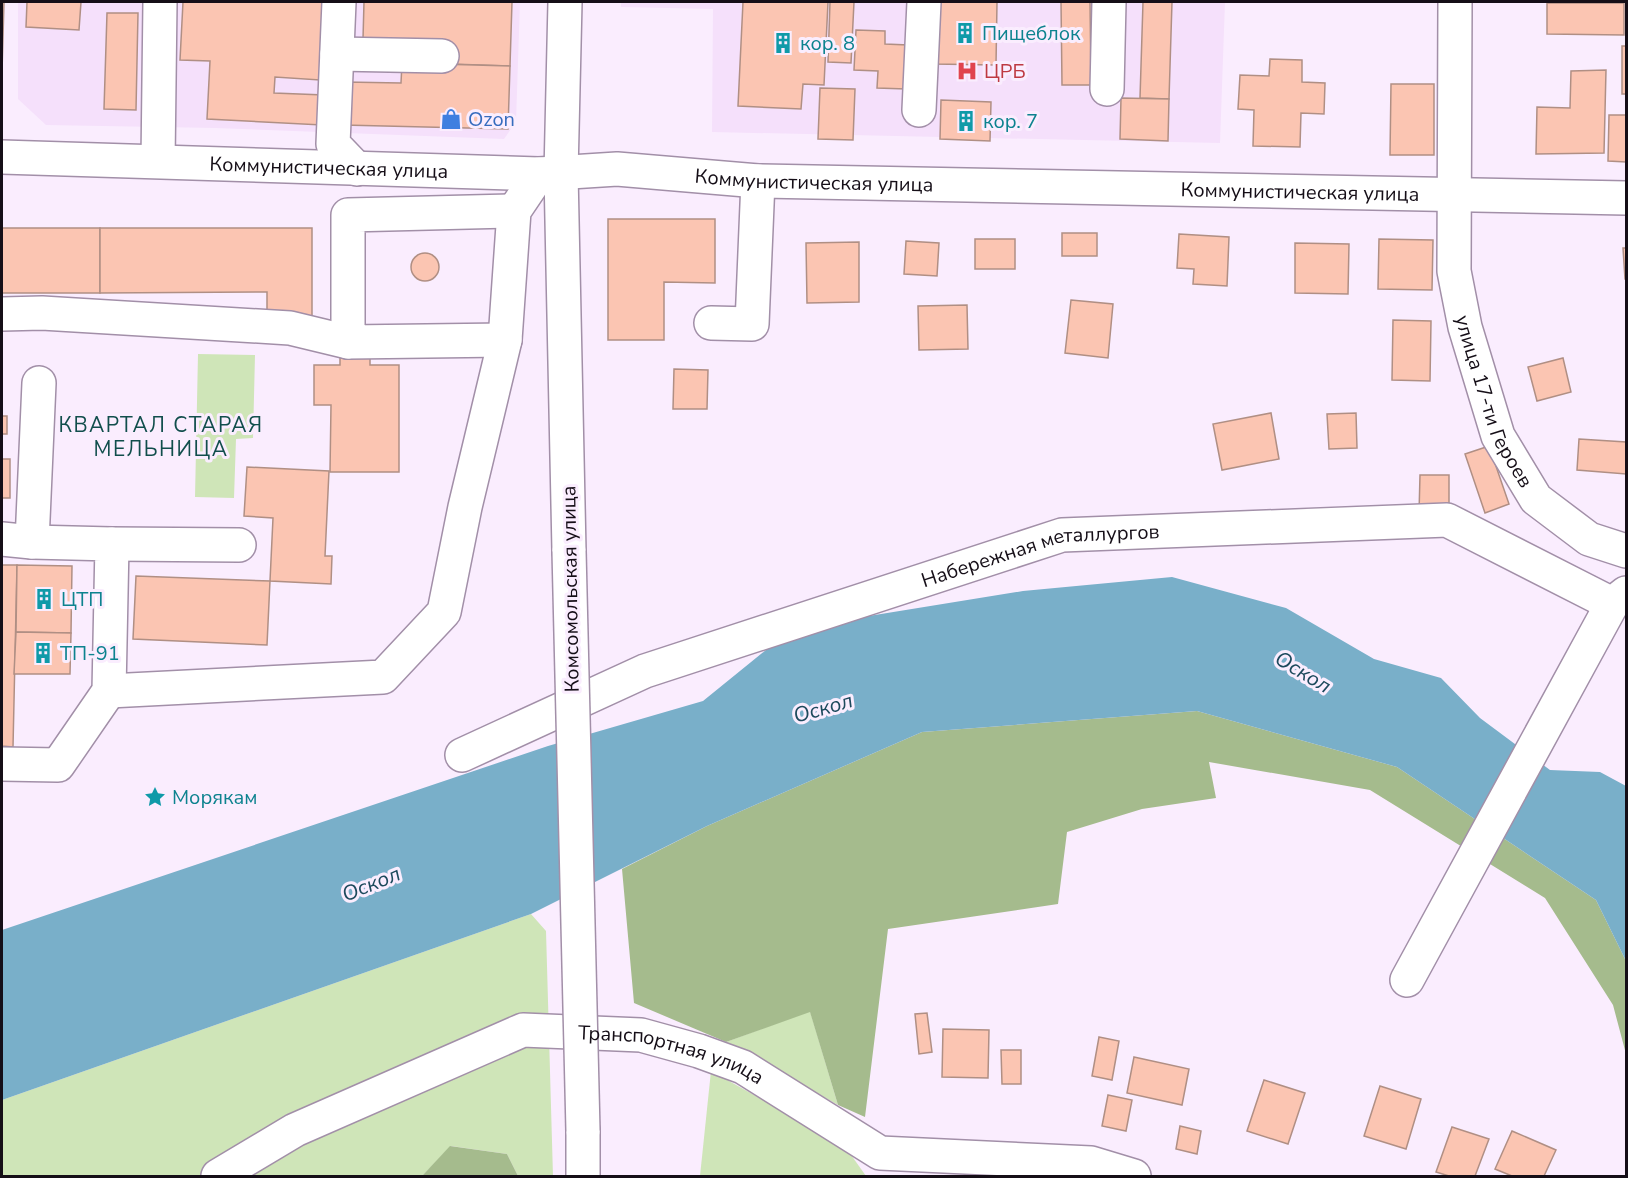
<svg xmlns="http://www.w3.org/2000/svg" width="1628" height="1178" viewBox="0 0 1628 1178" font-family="'Nunito Sans',sans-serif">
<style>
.built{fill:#f5e0fb}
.green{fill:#cfe5b8}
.forest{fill:#a5bb8d}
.water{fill:#79afc9}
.building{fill:#fbc5b2;stroke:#b08f84;stroke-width:1.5}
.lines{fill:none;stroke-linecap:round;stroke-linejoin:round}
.minor-casing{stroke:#a28fa8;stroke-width:36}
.major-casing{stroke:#a28fa8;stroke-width:36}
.minor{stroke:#fff;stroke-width:33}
.major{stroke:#fff;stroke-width:33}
.major-bridge-casing{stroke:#a28fa8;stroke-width:36;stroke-linecap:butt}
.major-bridge{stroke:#fff;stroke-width:33}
.labels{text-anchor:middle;stroke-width:6;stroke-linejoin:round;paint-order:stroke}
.culture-label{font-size:20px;fill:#0d838f;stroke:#faedfe;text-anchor:start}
.health-label{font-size:20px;fill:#be3a42;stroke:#faedfe;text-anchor:start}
.shop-label{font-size:20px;fill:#366cbe;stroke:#faedfe;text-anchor:start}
.street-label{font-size:20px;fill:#150e17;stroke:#faedfe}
.neighbourhood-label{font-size:21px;letter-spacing:1.5px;fill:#114e4c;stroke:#faedfe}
.water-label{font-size:21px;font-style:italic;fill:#1d4a5d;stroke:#faedfe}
</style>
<rect width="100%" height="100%" fill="#faedfe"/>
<g class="built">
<polygon points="18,2 520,2 516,122 504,139 215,128 46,125 18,99"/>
<polygon points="621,2 1225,2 1220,143 712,132 713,9 621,7"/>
</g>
<g class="green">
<polygon points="198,354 255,355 253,438 236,439 234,498 195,497"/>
<polygon points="531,914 546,931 553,1176 518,1176 507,1154 451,1146 422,1176 2,1176 2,1100"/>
<polygon points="810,1011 838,1105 726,1042"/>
<polygon points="711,1071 844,1145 866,1176 700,1176"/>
</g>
<g class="forest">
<polygon points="1197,711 1397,767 1596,900 1626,961 1626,1054 1613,1005 1545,898 1370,790 1209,762 1216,798 1142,809 1067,832 1058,904 888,929 865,1117 838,1105 810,1012 726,1042 634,1003 622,869 707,826 922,732"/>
<polygon points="450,1146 507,1154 518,1176 422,1176"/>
</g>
<polygon class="water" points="1172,577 1286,608 1374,659 1441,678 1480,718 1550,770 1600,772 1626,786 1626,961 1596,900 1397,767 1197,711 922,732 707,826 531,914 2,1100 2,930 548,746 703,701 777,641 838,621 1023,591"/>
<g class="building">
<polygon points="2,2 4,2 2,72"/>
<polygon points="27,2 81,2 79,30 26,27"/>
<polygon points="183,2 325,2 320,80 275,77 274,93 324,95 322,125 207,119 210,61 180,60"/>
<polygon points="364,2 512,2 510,66 450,64 451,42 363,39"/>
<polygon points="743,2 828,2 824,85 803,84 801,109 738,106"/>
<polygon points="830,2 854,2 851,63 828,62"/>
<polygon points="935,2 997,2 996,65 933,64"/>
<polygon points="1061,2 1090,2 1091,85 1062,85"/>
<polygon points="1143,2 1172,2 1169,99 1140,98"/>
<polygon points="1547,3 1624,3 1624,35 1547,34"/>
<polygon points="107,13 138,13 136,110 104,109"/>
<polygon points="856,30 885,31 885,44 908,45 906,89 877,88 878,71 854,70"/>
<rect x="1622" y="46" width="4" height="48"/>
<polygon points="1270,59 1302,60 1302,82 1325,83 1324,114 1301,113 1300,147 1253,146 1254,110 1238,109 1240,75 1269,76"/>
<polygon points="402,63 510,66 508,129 343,125 345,82 401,83"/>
<polygon points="1606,70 1604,153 1536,154 1537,107 1570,108 1571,71"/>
<polygon points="1391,84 1434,84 1434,155 1390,155"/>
<polygon points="820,88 855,89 853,140 818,139"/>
<polygon points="1121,98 1169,99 1168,141 1120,139"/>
<polygon points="941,100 991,102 990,141 940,139"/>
<polygon points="1609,115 1626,115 1626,162 1608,161"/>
<polygon points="608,219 715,219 715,283 664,282 664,340 608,340"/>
<rect x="2" y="228" width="98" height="65"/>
<polygon points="100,228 312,228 312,317 267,317 267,292 100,293"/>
<rect x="1062" y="233" width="35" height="23"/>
<polygon points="1179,234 1229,237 1227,286 1193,284 1194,269 1177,268"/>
<rect x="975" y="239" width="40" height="30"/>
<polygon points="1379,239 1433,240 1432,290 1378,289"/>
<polygon points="906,241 939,243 937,276 904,274"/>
<polygon points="859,242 859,302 807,303 806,243"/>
<polygon points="1295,243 1349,244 1348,294 1295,293"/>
<polygon points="1623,248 1626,248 1626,279 1625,279"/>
<circle cx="425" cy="267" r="14"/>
<polygon points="1071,300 1113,304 1108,358 1065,353"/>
<polygon points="967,305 968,349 919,350 918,306"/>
<polygon points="1393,320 1431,321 1430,381 1392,380"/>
<polygon points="340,356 370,356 370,365 399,365 399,472 330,472 331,405 314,405 314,365 340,365"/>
<polygon points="1563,358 1571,392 1537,401 1528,367"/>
<polygon points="674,369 708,370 707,409 673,409"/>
<polygon points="1271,413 1279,459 1222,470 1213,424"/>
<polygon points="1356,413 1357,448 1329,449 1327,414"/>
<rect x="2" y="416" width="5" height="18"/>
<polygon points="1579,439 1626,442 1626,474 1577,470"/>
<polygon points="1489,446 1509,504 1485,513 1465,454"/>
<rect x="2" y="459" width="8" height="39"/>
<polygon points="247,467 329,471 325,556 332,556 331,584 270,581 273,518 244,516"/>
<polygon points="1420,475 1449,475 1449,514 1419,514"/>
<polygon points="2,565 17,565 13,747 2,746"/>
<polygon points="17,565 72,566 71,633 16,632"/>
<polygon points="136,576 270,581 267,645 133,639"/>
<polygon points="16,632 71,633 70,674 14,674"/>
<polygon points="927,1013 932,1052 919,1054 915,1014"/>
<polygon points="943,1029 989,1030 988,1078 942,1077"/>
<polygon points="1099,1037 1119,1041 1112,1080 1092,1076"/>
<polygon points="1001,1050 1021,1050 1021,1084 1002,1084"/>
<polygon points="1134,1057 1189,1069 1182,1105 1127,1093"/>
<polygon points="1264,1080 1305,1093 1288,1144 1247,1131"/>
<polygon points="1380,1086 1421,1099 1406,1149 1364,1136"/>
<polygon points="1108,1095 1132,1100 1126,1131 1102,1126"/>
<polygon points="1180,1126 1201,1131 1197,1154 1176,1149"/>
<polygon points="1452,1127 1489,1139 1475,1176 1449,1176 1436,1172"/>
<polygon points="1512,1131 1556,1150 1544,1176 1512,1176 1495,1169"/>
</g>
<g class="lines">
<defs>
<g id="minor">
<polyline points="339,2 333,144 357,169"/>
<path id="s1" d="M 1455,2 L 1454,271 L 1465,327 L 1498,436 L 1536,499 L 1589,539 L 1626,551"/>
<polyline points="337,54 442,56"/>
<polyline points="1107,89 1109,2"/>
<polyline points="919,110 924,2"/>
<path id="s2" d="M 2,157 L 539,174 L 617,169 L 758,181 L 1626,198"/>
<polyline points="158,161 160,2"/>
<polyline points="2,314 42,313 290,328 348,342"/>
<polyline points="711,323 752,324 758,181"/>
<polyline points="505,340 348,342 348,215 514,211"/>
<polyline points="2,539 32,542 112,544 109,691 58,765 2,764"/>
<polyline points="32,542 39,383"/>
<polyline points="112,544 239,545"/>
<polyline points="109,691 383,677 444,612 465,507 505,340 514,211 539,174"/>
<path id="s3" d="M 462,755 L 645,671 L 1062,535 L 1447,520 L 1612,604 L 1626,593"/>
<polyline points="1407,980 1612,604"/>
<path id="s4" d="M 218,1176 L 295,1130 L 523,1030 L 641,1035 L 699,1051 L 743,1067 L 880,1153 L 1091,1163 L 1134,1176"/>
</g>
<g id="major">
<polyline points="565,2 561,173 569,551"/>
<polyline points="583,1176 583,1131"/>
</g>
</defs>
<use href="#minor" class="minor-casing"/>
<use href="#major" class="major-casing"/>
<use href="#minor" class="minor"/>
<use href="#major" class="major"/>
<defs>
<polyline id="major-bridge" points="569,551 583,1131"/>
</defs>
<use href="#major-bridge" class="major-bridge-casing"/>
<use href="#major-bridge" class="major-bridge"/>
</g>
<defs>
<symbol id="building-bare" viewBox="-9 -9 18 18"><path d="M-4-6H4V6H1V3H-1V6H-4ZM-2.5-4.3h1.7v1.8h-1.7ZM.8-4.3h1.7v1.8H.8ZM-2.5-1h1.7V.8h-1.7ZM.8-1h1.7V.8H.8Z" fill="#0f9aa8" stroke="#faedfe" stroke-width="2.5" paint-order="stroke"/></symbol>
<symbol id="hospital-bare" viewBox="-9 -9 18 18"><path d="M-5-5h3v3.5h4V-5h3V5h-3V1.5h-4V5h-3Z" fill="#e0444e" stroke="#faedfe" stroke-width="2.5" paint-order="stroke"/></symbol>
<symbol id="shop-bare" viewBox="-9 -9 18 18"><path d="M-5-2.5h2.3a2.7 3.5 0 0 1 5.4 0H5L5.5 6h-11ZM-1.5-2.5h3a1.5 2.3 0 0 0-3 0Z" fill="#3f7fe0" stroke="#faedfe" stroke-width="2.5" paint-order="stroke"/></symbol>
<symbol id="sight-bare" viewBox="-9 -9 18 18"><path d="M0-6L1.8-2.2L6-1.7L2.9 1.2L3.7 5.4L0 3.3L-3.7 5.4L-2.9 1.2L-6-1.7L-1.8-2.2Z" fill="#0f9aa8" stroke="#faedfe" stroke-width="2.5" paint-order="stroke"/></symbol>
</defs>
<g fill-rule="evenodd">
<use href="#building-bare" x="950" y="18" width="30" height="30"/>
<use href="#building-bare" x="768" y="28" width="30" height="30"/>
<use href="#hospital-bare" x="952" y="56" width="30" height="30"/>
<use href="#shop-bare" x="436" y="104" width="30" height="30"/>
<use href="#building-bare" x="951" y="106" width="30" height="30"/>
<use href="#building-bare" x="29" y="584" width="30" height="30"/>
<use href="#building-bare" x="28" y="638" width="30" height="30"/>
<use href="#sight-bare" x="140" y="782" width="30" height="30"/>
</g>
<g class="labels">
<g class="culture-label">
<text x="982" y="40">Пищеблок</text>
<text x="800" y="50">кор. 8</text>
<text x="983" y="128">кор. 7</text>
<text x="61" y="606">ЦТП</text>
<text x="60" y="660">ТП-91</text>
<text x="172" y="804">Морякам</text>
</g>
<g class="health-label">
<text x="984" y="78">ЦРБ</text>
</g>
<g class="shop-label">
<text x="468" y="126">Ozon</text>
</g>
<g class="street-label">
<text dy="7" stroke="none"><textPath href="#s2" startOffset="327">Коммунистическая улица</textPath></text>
<text dy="7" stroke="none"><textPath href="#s2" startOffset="813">Коммунистическая улица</textPath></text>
<text dy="7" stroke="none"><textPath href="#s2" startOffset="1299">Коммунистическая улица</textPath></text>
<text dy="7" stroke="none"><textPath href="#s1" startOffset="406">улица 17-ти Героев</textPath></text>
<text dy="7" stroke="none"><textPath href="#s3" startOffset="615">Набережная металлургов</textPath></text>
<text transform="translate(570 589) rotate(-91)" y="7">Комсомольская улица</text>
<text dy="7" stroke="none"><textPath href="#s4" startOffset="490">Транспортная улица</textPath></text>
</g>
<g class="neighbourhood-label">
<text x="161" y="432">КВАРТАЛ СТАРАЯ<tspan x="161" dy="24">МЕЛЬНИЦА</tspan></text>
</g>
<g class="water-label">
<text transform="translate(1303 672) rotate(31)" y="7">Оскол</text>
<text transform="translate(823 708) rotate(-16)" y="7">Оскол</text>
<text transform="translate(371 884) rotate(-22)" y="7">Оскол</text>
</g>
</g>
<rect width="1628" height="1178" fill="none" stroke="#150e17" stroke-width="6"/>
</svg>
